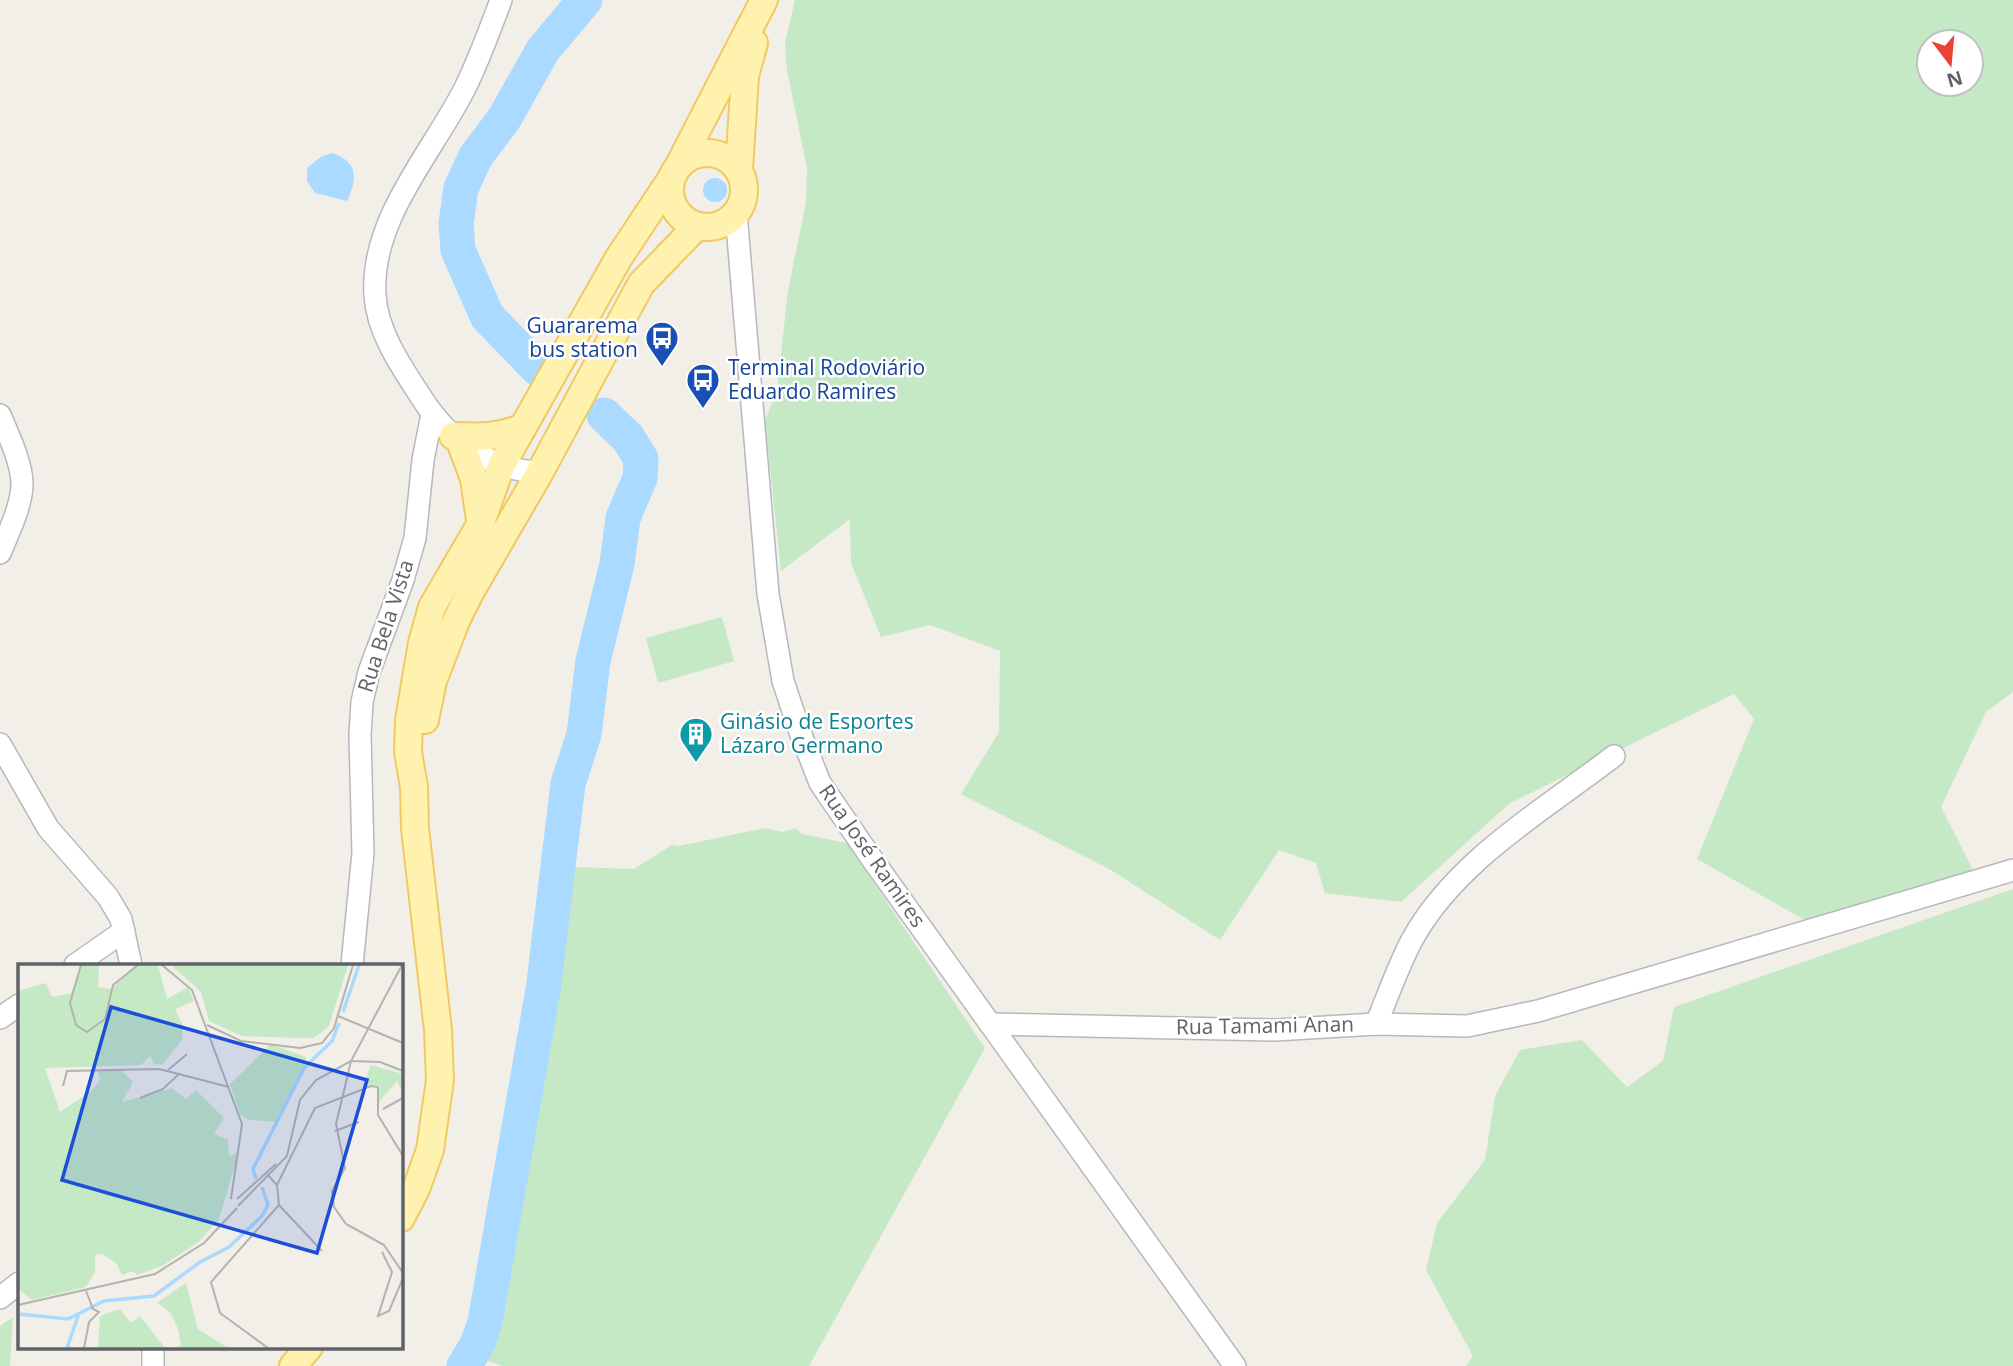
<svg xmlns="http://www.w3.org/2000/svg" width="2013" height="1366" viewBox="0 0 2013 1366" font-family="'Open Sans',sans-serif">
<style>
.green{fill:#c5e8c5;fill-rule:evenodd}
.water{fill:#aadaff}
.lines{fill:none;stroke-linecap:round;stroke-linejoin:round}
.river{stroke:#aadaff;stroke-width:35}
.minor-casing{stroke:#b5b8bc;stroke-width:24}
.major-casing{stroke:#f2c960;stroke-width:30}
.minor{stroke:#fff;stroke-width:21}
.major{stroke:#fff2af;stroke-width:26}
.labels{text-anchor:middle;stroke-width:5;stroke-linejoin:round;paint-order:stroke}
.transit-label{font-size:21px;fill:#164399;stroke:#fff;text-anchor:end}
.street-label{font-size:21px;fill:#5f6368;stroke:#fff}
.culture-label{font-size:21px;fill:#0d838f;stroke:#fff;text-anchor:start}
.inset-river{fill:none;stroke:#aadaff;stroke-width:3.5}
.inset-road{fill:none;stroke:#b3b3b1;stroke-width:2}
.view{fill:#1d4ed8;fill-opacity:0.15;stroke:#1d4ed8;stroke-width:3.5}
.inset-edge{fill:none;stroke:#5f6368;stroke-width:3.5}
</style>
<rect width="100%" height="100%" fill="#f1efe8"/>
<g class="green">
<path d="M 795,0 L 2013,0 L 2013,692 L 1986,712 L 1941,807 L 1974,872 L 1808,922 L 1697,859 L 1754,719 L 1734,694 L 1510,803 L 1401,902 L 1325,893 L 1316,863 L 1279,850 L 1220,940 L 1111,870 L 961,794 L 999,732 L 1000,651 L 930,625 L 881,637 L 851,563 L 850,519 L 781,571 L 765,420 L 777,391 L 788,291 L 806,202 L 807,168 L 787,70 L 785,43 ZM 1929,42 L 1971,42 L 1971,84 L 1929,84 Z"/>
<polygon points="722,617 734,661 658,683 646,638"/>
<polygon points="765,828 783,832 796,828 802,834 847,843 985,1048 809,1366 502,1366 486,1360 505,1310 573,867 634,869 672,845 679,846"/>
<polygon points="2013,889 2013,1366 1466,1366 1473,1356 1426,1270 1437,1223 1485,1160 1495,1096 1520,1050 1582,1040 1627,1087 1663,1061 1674,1007"/>
<polygon points="13,1317 10,1366 0,1366 0,1326"/>
</g>
<g class="water">
<path d="M 333,153 C 359,163 357,179 347,201 L 315,193 L 307,181 L 307,168 L 322,156 Z"/>
<circle cx="715" cy="190" r="12"/>
</g>
<g class="lines">
<g class="river">
<polyline points="537,368 487,316 458,250 456,224 461,188 476,156 504,119 543,50 585,0"/>
<polyline points="464,1366 477,1345 485,1322 543,990 568,784 584,734 593,661 617,564 623,518 640,478 641,459 628,438 604,415"/>
</g>
<defs>
<g id="minor">
<path d="M 501,0 C 490,29 479,60 465,88 C 433,152 370,219 375,295 C 377,333 403,369 423,400 C 449,440 491,471 540,472"/>
<polyline points="736,213 768,594 783,681 800,732 820,783 872,859 1235,1366"/>
<path d="M 0,415 C 8,434 22,463 22,484 C 22,505 8,534 0,553"/>
<polyline points="0,744 48,828 108,897 121,919 131,965"/>
<polyline points="75,965 124,931"/>
<polyline points="352,965 363,853 360,735 362,702 369,672 403,580 415,538 423,460 432,414"/>
<polyline points="0,1018 19,1005"/>
<polyline points="990,1024 1275,1030 1376,1024 1467,1026 1538,1011 2013,870"/>
<path d="M 1376,1024 C 1388,996 1398,966 1412,940 C 1455,861 1545,809 1614,756"/>
<polyline points="0,1298 19,1283"/>
<polyline points="153,1347 153,1366"/>
</g>
<g id="major">
<circle cx="707" cy="190" r="37"/>
<polyline points="679,165 764,0"/>
<polyline points="739,169 745,76 754,43"/>
<path d="M 453,436 C 479,437 499,438 523,427"/>
<polyline points="461,444 474,479 480,520"/>
<polyline points="425,720 433,681 456,621 471,591 540,472 641,284 697,226"/>
<polyline points="401,1218 416,1189 430,1150 440,1080 438,1030 415,828 414,787 408,752 409,720 422,643 432,607 481,523 501,466 618,259 671,179"/>
<polyline points="293,1366 309,1347"/>
</g>
</defs>
<use href="#minor" class="minor-casing"/>
<use href="#major" class="major-casing"/>
<use href="#minor" class="minor"/>
<use href="#major" class="major"/>
</g>
<defs>
<symbol id="bus-pin" viewBox="-11 -11 22 30"><path d="M0 17L-7.5 6A9.5 9.5 0 1 1 7.5 6Z" fill="#1a4fb4" stroke="#fff"/><path d="M-5-6H5V4H4V6H2V4H-2V6H-4V4H-5ZM-3.5-4V0h7V-4ZM-3.5 1.2v1.5H-2V1.2ZM2 1.2v1.5H3.5V1.2Z" fill="#fff"/></symbol>
<symbol id="building-pin" viewBox="-11 -11 22 30"><path d="M0 17L-7.5 6A9.5 9.5 0 1 1 7.5 6Z" fill="#0f9aa8" stroke="#fff"/><path d="M-4-6H4V6H1V3H-1V6H-4ZM-2.5-4.3h1.7v1.8h-1.7ZM.8-4.3h1.7v1.8H.8ZM-2.5-1h1.7V.8h-1.7ZM.8-1h1.7V.8H.8Z" fill="#fff"/></symbol>
</defs>
<g fill-rule="evenodd">
<use href="#bus-pin" x="643" y="319" width="38" height="52"/>
<use href="#bus-pin" x="684" y="361" width="38" height="52"/>
<use href="#building-pin" x="677" y="715" width="38" height="52"/>
</g>
<g class="labels">
<g class="transit-label">
<text x="638" y="333">Guararema<tspan x="638" dy="24">bus station</tspan></text>
<text x="728" y="375" text-anchor="start">Terminal Rodoviário<tspan x="728" dy="24">Eduardo Ramires</tspan></text>
</g>
<g class="street-label">
<text transform="translate(386 626) rotate(-72)" y="7">Rua Bela Vista</text>
<text transform="translate(872 856) rotate(55)" y="7">Rua José Ramires</text>
<text transform="translate(1265 1026) rotate(-1)" y="7">Rua Tamami Anan</text>
</g>
<g class="culture-label">
<text x="720" y="729">Ginásio de Esportes<tspan x="720" dy="24">Lázaro Germano</tspan></text>
</g>
</g>
<g transform="translate(18 964)">
<rect width="385" height="385" fill="#f1efe8"/>
<path d="M 63,1 L 81,1 L 80,23 L 93,25 L 120,1 L 140,1 L 149,35 L 170,23 L 176,37 L 157,45 L 165,61 L 164,76 L 144,101 L 136,100 L 132,92 L 123,101 L 27,104 L 42,148 L 73,127 L 82,116 L 80,107 L 103,106 L 115,118 L 104,138 L 154,124 L 168,135 L 178,126 L 206,154 L 196,170 L 210,176 L 211,192 L 221,188 L 201,255 L 182,277 L 144,302 L 119,311 L 115,307 L 104,311 L 99,300 L 84,290 L 77,291 L 77,308 L 68,323 L 14,336 L 0,325 L 0,27 L 28,19 L 34,33 L 53,29 ZM 153,1 L 330,1 L 311,62 L 296,74 L 279,74 L 223,72 L 191,57 L 183,28 ZM 253,80 L 288,93 L 287,99 L 258,158 L 232,156 L 222,151 L 212,120 ZM 353,101 L 385,110 L 385,129 L 379,117 L 360,139 L 362,121 L 345,122 ZM 168,319 L 180,365 L 210,384 L 157,384 L 163,381 L 160,365 L 152,348 L 139,339 ZM 102,345 L 113,359 L 122,352 L 147,384 L 80,384 L 82,352 Z" fill="#c5e8c5"/>
<path class="inset-river" d="M 325,48 L 341,1M 238,215 L 235,205 L 286,104 L 314,77 L 321,59M 0,350 L 50,355 L 86,337 L 136,332 L 182,298 L 211,283 L 244,252 L 250,241 L 244,223M 49,384 L 61,349"/>
<path class="inset-road" d="M 63,1 L 52,39 L 58,61 L 69,68 L 87,55 L 95,21 L 120,1M 144,1 L 174,26 L 224,160 L 213,235M 320,52 L 385,79M 189,61 L 223,77 L 282,84 L 304,79 L 316,64 L 335,1M 150,106 L 169,90M 45,122 L 49,107 L 141,105 L 211,123M 122,134 L 145,125 L 162,109M 365,145 L 385,134M 317,167 L 341,158M 249,210 L 259,221 L 261,241 L 193,318 L 202,349 L 250,384M 259,221 L 297,144 L 353,122 L 360,123 L 360,151 L 385,192M 219,235 L 258,200M 261,241 L 304,287M 220,242 L 269,192 L 282,136 L 298,116 L 333,97 L 362,98 L 385,107M 366,281 L 328,260 L 316,243 L 314,227 L 327,204 L 318,160 L 333,97 L 384,1M 366,281 L 385,309M 364,288 L 374,308 L 360,352 L 371,347 L 385,314M 0,341 L 137,310 L 186,279 L 219,244M 66,384 L 71,358 L 81,348 L 75,345 L 68,327"/>
<path class="view" d="M 93,43 L 349,116 L 299,289 L 44,216 Z"/>
<rect width="385" height="385" class="inset-edge"/>
</g>
<g transform="translate(1950 63) rotate(164)"><circle r="33" fill="#ffffff" stroke="#bfc1c3" stroke-width="2"/>
<path d="M0-5L12 26L0 18L-12 26Z" fill="#ea4335"/>
<text y="-10" font-size="19" font-weight="bold" text-anchor="middle" fill="#5f6368">N</text>
</g>
</svg>
